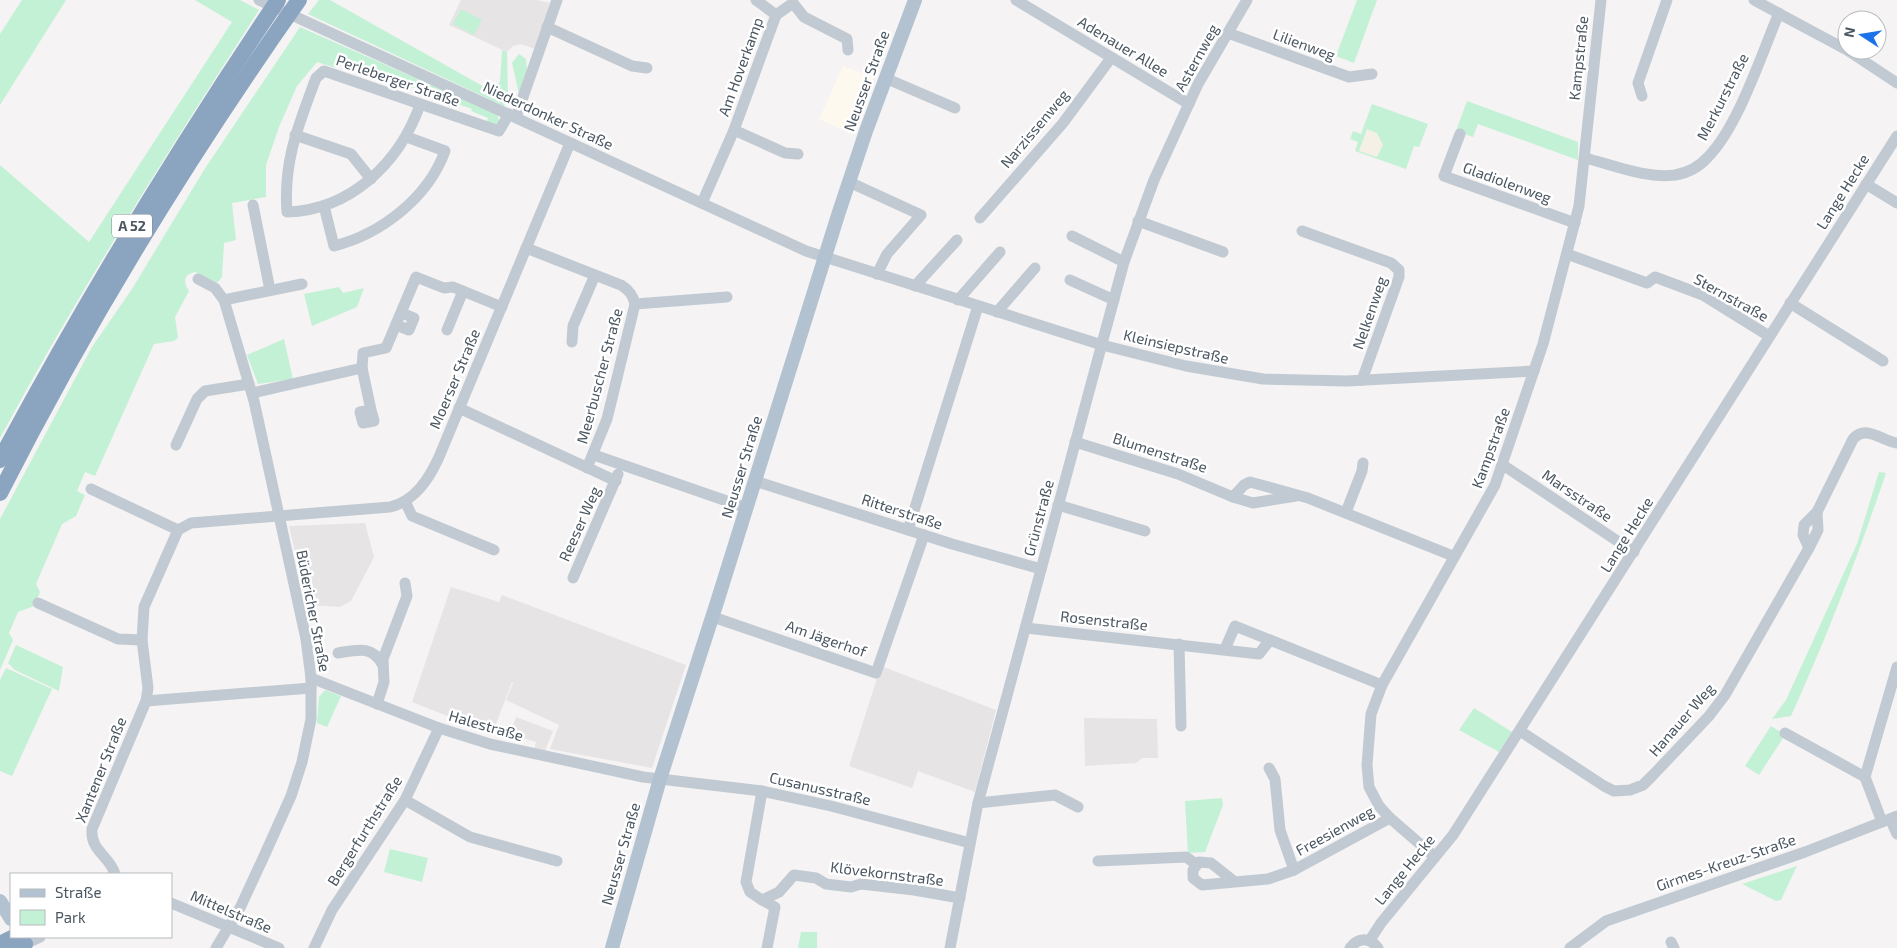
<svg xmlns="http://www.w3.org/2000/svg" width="1897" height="948" viewBox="0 0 1897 948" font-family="'Exo 2',sans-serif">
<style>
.commercial{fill:#fdf9ef}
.education{fill:#e6e4e5}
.green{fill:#c3f1d5}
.sand{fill:#f5f0e5}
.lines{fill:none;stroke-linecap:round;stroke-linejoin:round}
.minor{stroke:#c1cad2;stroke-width:11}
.major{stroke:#b3c2d1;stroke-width:14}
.highway{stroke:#8ba5c1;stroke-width:16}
.labels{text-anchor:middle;stroke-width:5;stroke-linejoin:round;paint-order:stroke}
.shield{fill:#fff;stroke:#808990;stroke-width:1}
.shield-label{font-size:14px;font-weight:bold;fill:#4a5661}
.street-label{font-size:15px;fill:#4a5661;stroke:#fff}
</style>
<rect width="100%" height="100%" fill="#f5f3f3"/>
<polygon class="commercial" points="843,66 874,77 853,135 819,119"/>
<g class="education">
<polygon points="461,0 537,0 550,3 535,49 521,44 513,46 507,52 449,25"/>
<polygon points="365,523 374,557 351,601 340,607 307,605 289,526"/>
<polygon points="451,587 499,602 502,595 686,665 652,768 550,749 559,725 506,700 513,683 515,684 512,682 494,729 488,732 412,702"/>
<polygon points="881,666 996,710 975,792 918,771 912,788 849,766"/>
<polygon points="516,717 553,731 544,753 534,750 536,742 510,734"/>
<polygon points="1084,718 1157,719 1158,758 1142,758 1136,763 1085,766"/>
</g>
<g class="green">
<polygon points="22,0 66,0 0,105 0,34"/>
<path d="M 195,0 L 240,0 L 259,10 C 169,150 79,291 0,438 L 0,165 L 89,242 L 232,22 Z"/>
<polygon points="319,0 330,0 486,88 494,88 500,82 502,50 507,52 508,99 504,106 308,14"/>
<polygon points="1357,0 1377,0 1354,63 1336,56"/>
<polygon points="461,9 482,20 474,35 453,24"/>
<path d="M 300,27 L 497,114 L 500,123 L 492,126 L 486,124 L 488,118 L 471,111 L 472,109 L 339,61 L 336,68 L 317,62 L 297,86 L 279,127 L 266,165 L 266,197 L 232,203 L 236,240 L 224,243 L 222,277 L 217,283 L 195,272 C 183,275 183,282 189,291 L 175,317 L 178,338 L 174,341 L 154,344 L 95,476 L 85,472 L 77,491 L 85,495 L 76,516 L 62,524 L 36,584 L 40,592 L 34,606 L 18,612 L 9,633 L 13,640 L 0,670 L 0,519 L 92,347 L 132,289 L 204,170 Z"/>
<polygon points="519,54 526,59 527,70 519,94 512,63"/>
<polygon points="1467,101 1578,142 1578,160 1478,124 1473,137 1456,131"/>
<polygon points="1372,104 1428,124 1419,147 1414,146 1406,169 1355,151 1358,142 1350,139 1353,131 1361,134"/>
<polygon points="339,287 343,293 364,288 357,307 312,326 304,294"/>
<polygon points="284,339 293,379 258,384 247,355"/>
<path d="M 1879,472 L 1886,473 C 1858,556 1827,637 1791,716 L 1772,719 L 1786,700 L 1857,544 Z"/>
<polygon points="16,645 63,667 59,691 15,670 8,663"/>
<polygon points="6,668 52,689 12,776 0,771 0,680"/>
<polygon points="325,690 341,696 327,727 317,723 319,697"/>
<polygon points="1474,708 1512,732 1499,752 1459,730"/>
<polygon points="1771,726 1785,735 1759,775 1745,766"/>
<polygon points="1222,798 1223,805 1205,852 1188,853 1185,801"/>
<polygon points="390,849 428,858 422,882 384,872"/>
<polygon points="1797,866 1781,900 1776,901 1742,884"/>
<polygon points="801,932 817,932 817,948 798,948"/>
</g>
<polygon class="sand" points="1367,129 1377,133 1383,145 1377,157 1359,151"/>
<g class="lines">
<g class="minor">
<polyline points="259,0 806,251 1102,345 1186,366 1263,379 1347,381 1534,371"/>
<polyline points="1016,0 1189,104"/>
<polyline points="1754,0 1847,50 1897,83"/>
<polyline points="776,15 793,3 804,17 847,39 848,50"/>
<polyline points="547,27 632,66 647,68"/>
<polyline points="1228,33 1349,77 1372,74"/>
<polyline points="885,78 955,108"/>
<polyline points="1642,96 1638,83 1667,0"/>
<path d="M 420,105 C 399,163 351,210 287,212 C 283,161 299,124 316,78 L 324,71 L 499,131 L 509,114"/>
<polyline points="516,117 557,0"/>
<polyline points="734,130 785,153 798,154"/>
<polyline points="1460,134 1444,176 1575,223"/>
<polyline points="295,135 351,154 371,179"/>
<path d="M 1585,158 C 1613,165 1646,179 1675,175 C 1687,173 1699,167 1708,157 C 1739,125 1761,55 1779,13"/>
<polyline points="849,182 921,215 887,254 877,274"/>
<polyline points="1866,184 1897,203"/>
<polyline points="702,203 734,130 776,15 756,0"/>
<polyline points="253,205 270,290"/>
<path d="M 324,206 L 334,246 C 381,234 428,198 445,151 L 407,137"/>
<polyline points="980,218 1063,123 1111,58"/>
<polyline points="1138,221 1223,252"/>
<polyline points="1302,231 1391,263 1399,270 1399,277 1362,380"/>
<polyline points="1072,236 1124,262"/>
<path d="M 526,248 L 621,285 C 629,290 633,295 635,304 L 607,419 L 587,468"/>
<polyline points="1567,254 1647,283 1655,277 1703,295 1769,336"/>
<polyline points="198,279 215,288 224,300 254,401 306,639 311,678 311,719 302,762 291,796 265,854 240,908 216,948"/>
<polyline points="1070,280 1114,300"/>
<polyline points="915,286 957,240"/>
<polyline points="224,300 302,284"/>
<polyline points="958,300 1000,252"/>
<polyline points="1790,303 1883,361"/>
<polyline points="635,304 727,297"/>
<polyline points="997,312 1035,268"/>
<polyline points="396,325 409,330 414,318 402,313"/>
<polyline points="447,330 463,291"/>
<polyline points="572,342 573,326 595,275"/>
<polyline points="362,368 371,410 360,412 363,423 374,421 371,410"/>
<polyline points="252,393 362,368 363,353 386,348 416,277 444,288 453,287 502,307"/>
<polyline points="459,408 616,481"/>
<polyline points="1075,442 1178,474 1233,497 1244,485 1250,482 1308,498 1453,556"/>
<polyline points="176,445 197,399 205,391 249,384"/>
<polyline points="594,455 747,508"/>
<polyline points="1503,465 1634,552"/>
<polyline points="755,481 952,544 1041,569"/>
<polyline points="91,489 178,530"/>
<polyline points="1233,497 1253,503 1296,496"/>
<polyline points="405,501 412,516 494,550"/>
<polyline points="1058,505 1145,531"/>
<polyline points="1346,512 1362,471 1363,463"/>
<polyline points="908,530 978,306"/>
<polyline points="1809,548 1818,530 1817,512"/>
<polyline points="573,578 618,474"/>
<polyline points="38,603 118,639 142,640"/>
<polyline points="713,617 876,673 924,535"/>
<polyline points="1026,628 1259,654 1270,640"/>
<polyline points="1179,644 1181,726"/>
<polyline points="1225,649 1235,626 1382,685"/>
<path d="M 338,653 C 357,650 372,645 382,664"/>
<polyline points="311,678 439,728 490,744 643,777 762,791 831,806 970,843"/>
<polyline points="146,701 311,688"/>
<polyline points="377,704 384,682 383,659 407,596 405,583"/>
<path d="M 1520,731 L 1604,786 L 1614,791 L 1630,790 L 1643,785 L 1654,774 L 1709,716 L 1725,695 L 1809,548 L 1803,535 L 1804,525 L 1817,512 L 1853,439 C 1866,424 1882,441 1897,443"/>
<polyline points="1785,733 1865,777"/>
<polyline points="1269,768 1275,779 1280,830 1294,870"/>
<polyline points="762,791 746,882 750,892 762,900 779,892 794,875 816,878 826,884 851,887 861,884 914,890 960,898"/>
<polyline points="405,800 470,837 557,861"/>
<polyline points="978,803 1055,795 1078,807"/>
<polyline points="1890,819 1897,834"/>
<polyline points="1882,822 1865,777 1897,667"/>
<polyline points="1435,857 1390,818 1379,806 1369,787 1367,765 1371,714 1382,685 1495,485 1543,344 1579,206 1601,0"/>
<polyline points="1098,861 1186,857 1196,864"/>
<path d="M 115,874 C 110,856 90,851 92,829 L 146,701 L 148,688 L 142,640 L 144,607 L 178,530 L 191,523 L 390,507 C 415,501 429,479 439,457 L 570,143"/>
<polyline points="1235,882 1211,863 1199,862 1193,870 1193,878 1202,885 1268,879 1294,870 1390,818"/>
<polyline points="762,900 775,907 767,948"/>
<polyline points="171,903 279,948"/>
<polyline points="1370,940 1381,923 1453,835 1897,136"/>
<polyline points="1671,942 1674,948"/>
<polyline points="25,944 40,937"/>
<polyline points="314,948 332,910 405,800 439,728"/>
<polyline points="950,948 978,803 1124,262 1154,180 1198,84 1247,0"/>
<path d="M 1350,948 C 1358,937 1370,937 1378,948"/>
<polyline points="1570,948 1606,921 1805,852 1897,816"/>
</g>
<g class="major">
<polyline points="0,901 11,919"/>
<polyline points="612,948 660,779 718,599 838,215 866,131 915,0"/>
</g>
<g class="highway">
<path d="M 0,460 C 85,301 178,149 278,0"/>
<path d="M 0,493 C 87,322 188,157 299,0"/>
<polyline points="0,944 14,937"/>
<polyline points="17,948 25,944"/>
</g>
</g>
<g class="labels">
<rect class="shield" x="112" y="214.5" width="40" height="23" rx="4"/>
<g class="shield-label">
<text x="132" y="231">A 52</text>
</g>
<g class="street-label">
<text transform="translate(1304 45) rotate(20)" y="5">Lilienweg</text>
<text transform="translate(1123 47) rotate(31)" y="5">Adenauer Allee</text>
<text transform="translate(1197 58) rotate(-61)" y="5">Asternweg</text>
<text transform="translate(1579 58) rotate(-84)" y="5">Kampstraße</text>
<text transform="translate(741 67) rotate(-70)" y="5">Am Hoverkamp</text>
<text transform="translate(398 81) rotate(19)" y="5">Perleberger Straße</text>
<text transform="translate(867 81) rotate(-70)" y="5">Neusser Straße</text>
<text transform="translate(1723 97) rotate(-63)" y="5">Merkurstraße</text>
<text transform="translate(548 116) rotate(25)" y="5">Niederdonker Straße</text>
<text transform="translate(1035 129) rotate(-50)" y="5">Narzissenweg</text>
<text transform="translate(1507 183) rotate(20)" y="5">Gladiolenweg</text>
<text transform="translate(1843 192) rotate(-58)" y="5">Lange Hecke</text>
<text transform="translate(1731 298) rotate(29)" y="5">Sternstraße</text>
<text transform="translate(1370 313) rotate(-71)" y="5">Nelkenweg</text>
<text transform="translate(1176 347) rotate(13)" y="5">Kleinsiepstraße</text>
<text transform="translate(600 376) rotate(-75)" y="5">Meerbuscher Straße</text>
<text transform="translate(455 379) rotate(-67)" y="5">Moerser Straße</text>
<text transform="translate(1491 448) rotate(-70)" y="5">Kampstraße</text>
<text transform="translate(1160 453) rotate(18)" y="5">Blumenstraße</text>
<text transform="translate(742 467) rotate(-73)" y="5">Neusser Straße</text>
<text transform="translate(1577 496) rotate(34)" y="5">Marsstraße</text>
<text transform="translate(902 512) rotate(18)" y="5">Ritterstraße</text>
<text transform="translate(1039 518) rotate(-75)" y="5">Grünstraße</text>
<text transform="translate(580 524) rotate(-66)" y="5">Reeser Weg</text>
<text transform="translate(1627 535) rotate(-58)" y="5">Lange Hecke</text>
<text transform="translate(313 611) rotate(79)" y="5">Büdericher Straße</text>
<text transform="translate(1104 621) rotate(6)" y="5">Rosenstraße</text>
<text transform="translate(826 639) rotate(19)" y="5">Am Jägerhof</text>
<text transform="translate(1682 720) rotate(-49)" y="5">Hanauer Weg</text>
<text transform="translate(486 726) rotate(16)" y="5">Halestraße</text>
<text transform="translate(101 770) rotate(-68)" y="5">Xantener Straße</text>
<text transform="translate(820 789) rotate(13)" y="5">Cusanusstraße</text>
<text transform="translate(365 831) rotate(-58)" y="5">Bergerfurthstraße</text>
<text transform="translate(1335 831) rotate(-29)" y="5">Freesienweg</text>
<text transform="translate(621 854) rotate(-74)" y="5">Neusser Straße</text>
<text transform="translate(1726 863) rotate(-19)" y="5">Girmes-Kreuz-Straße</text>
<text transform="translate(1405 870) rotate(-51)" y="5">Lange Hecke</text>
<text transform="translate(887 874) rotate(7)" y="5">Klövekornstraße</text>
<text transform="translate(231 912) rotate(23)" y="5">Mittelstraße</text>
</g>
</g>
<rect x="10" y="873" width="162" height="65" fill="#ffffff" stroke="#b7bbc0"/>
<rect x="20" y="889" width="25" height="8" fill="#b3c2d1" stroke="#b7bbc0"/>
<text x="55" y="898" font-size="15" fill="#4a5661">Straße</text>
<rect x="20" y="910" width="25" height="15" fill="#c3f1d5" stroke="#b7bbc0"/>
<text x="55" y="923" font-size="15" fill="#4a5661">Park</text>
<g transform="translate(1862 35) rotate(282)"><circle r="24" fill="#ffffff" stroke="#b7bbc0"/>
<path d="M0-4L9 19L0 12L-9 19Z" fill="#1a73e8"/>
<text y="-8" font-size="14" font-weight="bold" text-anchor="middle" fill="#4a5661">N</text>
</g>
</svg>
